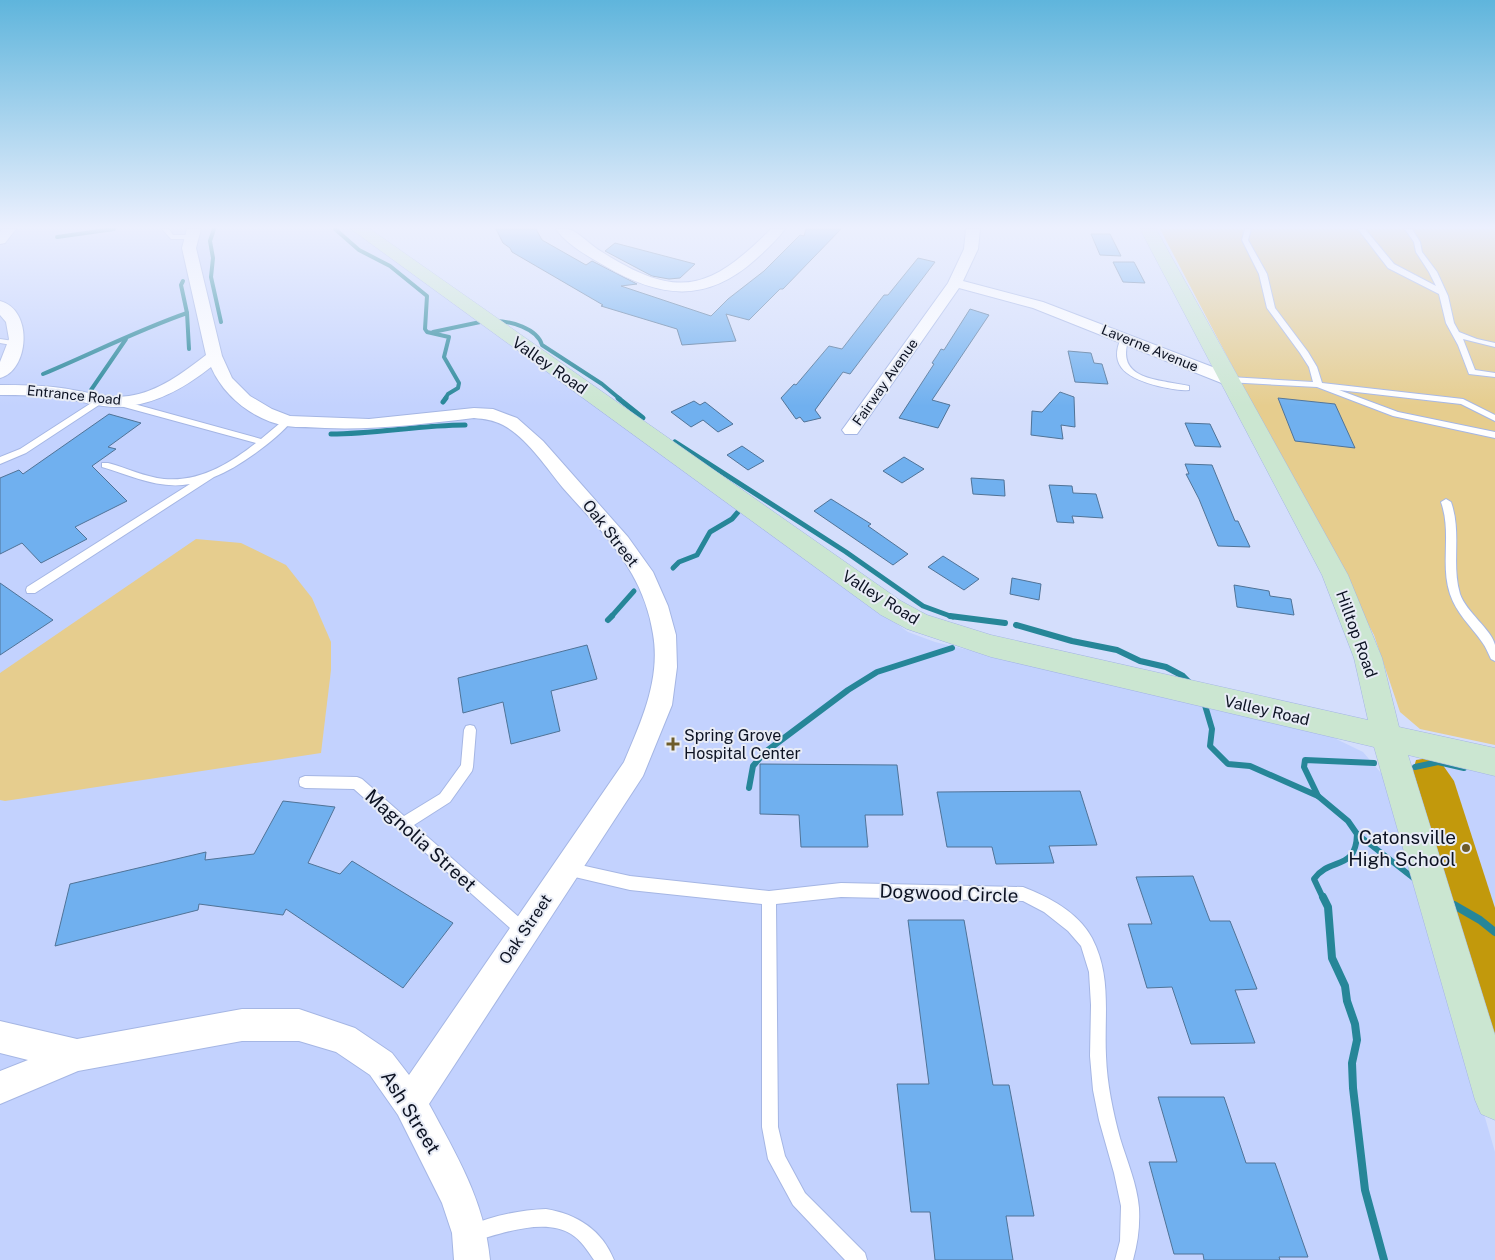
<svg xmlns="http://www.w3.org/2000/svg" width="1495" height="1260" viewBox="0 0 1495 1260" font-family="'Public Sans',sans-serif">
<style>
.built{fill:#c3d2fe}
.green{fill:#e6cd8e}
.forest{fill:#c2990c}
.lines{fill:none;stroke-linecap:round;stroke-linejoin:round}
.stream-far3{stroke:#268698;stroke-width:4}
.stream-far2{stroke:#268698;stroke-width:5}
.stream-far1{stroke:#268698;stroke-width:6}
.stream{stroke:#268698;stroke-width:8}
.building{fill:#70b0ef;stroke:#507397}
.lane-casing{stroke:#a5b6e4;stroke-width:2}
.street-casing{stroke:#a5b6e4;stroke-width:2}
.secondary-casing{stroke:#a5b6e4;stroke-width:1}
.lane{fill:#fff;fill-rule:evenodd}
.street{fill:#fff;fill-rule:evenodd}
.secondary{fill:#cbe6d1;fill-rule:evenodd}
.poi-dot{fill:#6e5c2a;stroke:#e8ecf6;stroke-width:2}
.labels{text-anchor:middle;stroke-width:4;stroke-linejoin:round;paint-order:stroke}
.far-street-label{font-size:14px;fill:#0d1323;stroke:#e8ecf6}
.street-label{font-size:16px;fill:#0d1323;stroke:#e8ecf6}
.poi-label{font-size:16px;fill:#0d1323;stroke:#e8ecf6;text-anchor:start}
.near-poi-label{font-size:19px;fill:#0d1323;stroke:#e8ecf6;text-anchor:end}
.near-street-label{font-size:19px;fill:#0d1323;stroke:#e8ecf6}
</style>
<rect width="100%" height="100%" fill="#d4defc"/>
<g class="built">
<polygon points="0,229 351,229 908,632 935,642 1330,736 1363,752 1387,780 1495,1152 1495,1260 0,1260"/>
<polygon points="1429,758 1495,774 1495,1037 1416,760"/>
</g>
<g class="green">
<polygon points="1160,229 1495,229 1495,745 1420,729 1400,712 1374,635"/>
<polygon points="196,539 241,543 286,565 312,598 331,642 331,670 321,753 5,801 0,800 0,673"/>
</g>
<polygon class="forest" points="1429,758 1440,761 1454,781 1495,908 1495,1037 1413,771 1416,760"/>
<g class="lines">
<g class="stream-far3">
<polyline points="214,229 210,241 213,258 211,277 221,322"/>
<polyline points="335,229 359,250 390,266 427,296 425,329 427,332 449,337 444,357 459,383 458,388 448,394 445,399"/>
<polyline points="57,237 114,229"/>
<polyline points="183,281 181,285 187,313 189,349"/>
<path d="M 495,321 C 510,321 537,328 542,345 L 602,384 L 620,399"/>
<polyline points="433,332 485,321"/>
<path d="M 43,374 C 91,354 138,330 187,313"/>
<polyline points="91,390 126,339"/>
</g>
<g class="stream-far2">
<polyline points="618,398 643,418"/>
<polyline points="443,402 446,398"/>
<path d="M 331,434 C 376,434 420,425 465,425"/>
<polyline points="675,442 846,552 923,606 953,617"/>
<polyline points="673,568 679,562 697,555 710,532 732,519 738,512"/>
<polyline points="611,617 634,591"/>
</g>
<g class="stream-far1">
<polyline points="950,616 1005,623"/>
<polyline points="608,620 612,616"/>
<polyline points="1016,625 1072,641 1117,650 1140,661 1166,667 1183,676 1191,684"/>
<polyline points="1204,702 1212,729 1210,746 1228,764 1250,766 1318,796 1348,821 1357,834 1416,880"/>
<polyline points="1415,767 1438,762 1464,768"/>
<polyline points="749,788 753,766 764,753 848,690 877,672 952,648"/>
<polyline points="1318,796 1304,767 1305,760 1374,763"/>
<path d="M 1323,898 L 1314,879 C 1330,856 1356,872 1357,834"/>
</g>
<g class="stream">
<polyline points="1323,897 1328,907 1332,958 1345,986 1347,1001 1355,1024 1357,1040 1352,1063 1353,1088 1365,1190 1384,1260"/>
<polyline points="1454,905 1480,920 1495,932"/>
</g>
</g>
<g class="building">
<polygon points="496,229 536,229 542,240 586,265 592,261 637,284 621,286 711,316 728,299 764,271 800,235 804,236 806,229 841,229 783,289 780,289 749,320 726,314 736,341 682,345 677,329 601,306 603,305 512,252 510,248 503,243"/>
<polygon points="1091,234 1110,234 1121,256 1100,255"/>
<polygon points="615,243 695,264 680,278 669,279 652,276 605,251"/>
<polygon points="918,258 935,262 850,374 843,372 815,410 821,418 804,422 800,417 796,419 781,398 794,384 796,385 829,346 842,349 884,295 888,295"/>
<polygon points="1113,262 1134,262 1145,283 1123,282"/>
<polygon points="970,309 989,315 932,400 950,405 938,428 899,418 934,364 932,363 938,354 941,349 944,350"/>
<polygon points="1068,351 1091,353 1094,363 1102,364 1108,384 1075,382"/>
<polygon points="1060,392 1074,397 1075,427 1061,425 1063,439 1031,435 1032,411 1042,412"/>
<polygon points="1278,398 1335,404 1355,448 1295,441"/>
<polygon points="694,401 700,405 705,402 733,424 718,432 703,420 691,427 671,412"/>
<polygon points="109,414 141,423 108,447 116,449 92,466 127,501 75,527 87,539 41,563 22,543 0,554 0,478 19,470 23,474"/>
<polygon points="1185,423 1210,424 1221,447 1195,446"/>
<polygon points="742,446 764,461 748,470 727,455"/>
<polygon points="904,457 924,469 902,483 883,471"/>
<polygon points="1185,464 1212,465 1235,521 1238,521 1250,547 1218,546 1199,499 1186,474 1189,474"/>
<polygon points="971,478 1004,480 1005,496 973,494"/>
<polygon points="1049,485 1072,486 1073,493 1096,494 1103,518 1072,516 1074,523 1057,522"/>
<polygon points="831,499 871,524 868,526 908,554 893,565 814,511"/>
<polygon points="943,556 979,579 964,590 928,567"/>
<polygon points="1012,578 1041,584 1039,600 1010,594"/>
<polygon points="0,583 53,620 0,655"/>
<polygon points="1234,585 1269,591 1270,596 1291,599 1294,615 1237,607"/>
<polygon points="587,645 597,679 551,691 560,731 511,744 503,702 463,713 458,678"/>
<polygon points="760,764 897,765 903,815 865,815 868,847 801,847 799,815 760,814"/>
<polygon points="1080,791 1097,845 1049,846 1054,863 996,864 992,847 947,847 937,792"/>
<polygon points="283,801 335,807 308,863 340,874 352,861 453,923 403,988 286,909 283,915 199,904 198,910 55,946 70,884 206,852 205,860 254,854"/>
<polygon points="1193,876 1210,921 1230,921 1257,989 1235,990 1255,1043 1191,1044 1172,987 1147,988 1128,924 1152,924 1136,877"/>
<polygon points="908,920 964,920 993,1085 1009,1085 1034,1216 1006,1216 1013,1260 935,1260 930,1212 911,1212 897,1084 929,1084"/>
<polygon points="1158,1097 1224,1097 1246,1163 1275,1163 1308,1257 1279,1257 1280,1260 1204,1260 1203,1254 1174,1254 1149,1162 1177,1162"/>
</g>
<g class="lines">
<defs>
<g id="lane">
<polygon points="162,229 169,229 173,235 191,235 194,237 191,239 171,239"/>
<polygon points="1245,229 1251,229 1248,240 1267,274 1275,308 1308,352 1317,367 1322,383 1463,399 1495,415 1495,421 1461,404 1339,390 1398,412 1495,432 1495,438 1393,416 1317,387 1227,382 1227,378 1230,377 1313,382 1309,367 1300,353 1267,308 1259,274 1242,240"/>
<polygon points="1358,229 1365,229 1394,264 1436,286 1429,272 1416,252 1414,242 1405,229 1412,229 1420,242 1422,252 1437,272 1448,296 1454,323 1459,332 1477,339 1495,343 1495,347 1463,339 1475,370 1495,373 1495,377 1469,374 1458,345 1446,323 1439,294 1388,268"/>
<path d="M 1122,336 L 1129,338 C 1114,381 1159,379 1189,386 L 1189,390 C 1179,391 1167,388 1158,386 C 1131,379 1106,368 1122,336 Z"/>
<polygon points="0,339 20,342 21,344 17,346 0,343"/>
<polygon points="99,398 103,401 102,403 26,453 0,464 0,457 20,449"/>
<path d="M 116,399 L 261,439 L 285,419 L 291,419 L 292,421 C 276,440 238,468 214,477 L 35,593 L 27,593 L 26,590 L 27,587 L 190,484 C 159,490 130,475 102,467 L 102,463 L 108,463 C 127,468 145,477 164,479 C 200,482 229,464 256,443 L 113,404 L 112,402 Z"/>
<path d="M 1446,499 L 1451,502 C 1462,533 1451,564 1460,594 C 1466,612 1492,630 1495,645 C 1495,650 1495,656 1495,661 L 1491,659 C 1488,653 1486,647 1482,642 C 1471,626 1456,613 1450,594 C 1440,564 1452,533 1441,502 Z"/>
<polygon points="470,725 474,726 476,730 473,767 472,771 450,802 414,825 529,926 531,931 529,936 524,938 519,936 354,789 305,788 300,786 299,782 300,778 305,776 357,777 362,779 404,816 440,794 461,765 464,730 466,726"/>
<path d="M 567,862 L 630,876 L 769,891 L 841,883 L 1023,887 C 1049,897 1078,912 1092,938 C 1112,976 1104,1015 1106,1056 C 1107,1084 1113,1112 1120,1138 C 1127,1161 1137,1184 1139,1208 C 1140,1226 1138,1242 1133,1260 L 1115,1260 L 1120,1241 L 1121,1206 L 1114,1173 L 1099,1120 L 1093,1090 L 1090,1056 L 1091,1005 L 1089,972 L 1081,946 L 1068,931 L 1044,912 L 1023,901 L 841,897 L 776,904 L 778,1127 L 785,1156 L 805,1193 L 865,1253 L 867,1260 L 845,1260 L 793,1205 L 768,1159 L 762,1127 L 762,904 L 630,890 L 562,874 L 560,869 L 562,864 Z"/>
<path d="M 546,1209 C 577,1214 602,1230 614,1260 L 594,1260 C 587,1250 581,1240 571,1234 C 545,1217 499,1234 472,1242 L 466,1239 L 463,1233 L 466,1227 C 491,1216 519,1210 546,1209 Z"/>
</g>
<g id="street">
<polygon points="2,229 16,229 5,243 0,244 0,232"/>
<path d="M 187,229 L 201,229 L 196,248 L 222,356 L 232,378 L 250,396 L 272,409 L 290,416 L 369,419 L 474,408 L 493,409 L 517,418 L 543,441 L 628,537 L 653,572 L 668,606 L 676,635 L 677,667 L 672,705 L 643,776 L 429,1104 C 456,1154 485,1202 490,1260 L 454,1260 L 452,1233 L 442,1203 L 398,1115 L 370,1075 L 336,1052 L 299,1041 L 242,1041 L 78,1071 L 0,1104 L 0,1071 L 28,1060 L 0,1053 L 0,1021 L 77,1039 L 242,1009 L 299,1009 L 355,1028 L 392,1053 L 409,1075 L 624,762 C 641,722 661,679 653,634 C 650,614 642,591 632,574 C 614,542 587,515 563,488 C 546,467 527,438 503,425 C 493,420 485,419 474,418 C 424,424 375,430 325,428 C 312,427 299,428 286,426 C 254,420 224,397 211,367 C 187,386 160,402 129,406 C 106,410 84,401 61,398 C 41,395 20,395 0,395 L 0,385 C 20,385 41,385 61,388 C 84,391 106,399 129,396 C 158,392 184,372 206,355 L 182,248 Z"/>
<path d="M 556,229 C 560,229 567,228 571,230 C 581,234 591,246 602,252 C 678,300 709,291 771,229 L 785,229 C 777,240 766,250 756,259 C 706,304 660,298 605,266 C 588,256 567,245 556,229 Z"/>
<polygon points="966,229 980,229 978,249 963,281 1043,302 1236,376 1238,380 1236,384 1224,384 1033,308 959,288 857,434 845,434 842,430 845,426 948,283 964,249"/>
<path d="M 0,301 C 34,310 29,371 0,378 L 0,362 L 9,339 L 6,322 L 0,315 Z"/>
</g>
<polygon id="secondary" points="351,229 370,229 901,601 927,615 991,635 1368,720 1354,658 1322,575 1140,229 1156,229 1348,575 1382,658 1399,727 1495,748 1495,776 1408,755 1495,1035 1495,1120 1481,1114 1475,1100 1374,747 991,657 907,629 881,615"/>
</defs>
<use href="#lane" class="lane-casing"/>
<use href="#street" class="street-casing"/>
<use href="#secondary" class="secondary-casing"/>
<use href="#lane" class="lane"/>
<use href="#street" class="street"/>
<use href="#secondary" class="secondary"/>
</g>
<linearGradient id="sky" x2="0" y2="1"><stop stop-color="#5fb5dc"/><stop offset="0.56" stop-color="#ecf0fe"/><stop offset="1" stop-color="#ecf0fe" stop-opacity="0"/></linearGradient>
<rect width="1495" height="406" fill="url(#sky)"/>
<g class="poi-dot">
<path d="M670.5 736.5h5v5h5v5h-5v5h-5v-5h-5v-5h5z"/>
<circle cx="1466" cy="848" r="5"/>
</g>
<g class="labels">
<g class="far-street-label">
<text transform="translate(1150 348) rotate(22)" y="5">Laverne Avenue</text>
<text transform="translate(885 382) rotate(-55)" y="5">Fairway Avenue</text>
<text transform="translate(74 395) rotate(6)" y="5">Entrance Road</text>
</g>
<g class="street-label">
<text transform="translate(550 365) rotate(35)" y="6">Valley Road</text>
<text transform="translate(611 533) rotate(52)" y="6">Oak Street</text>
<text transform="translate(881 597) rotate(32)" y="6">Valley Road</text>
<text transform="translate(1357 634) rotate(70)" y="6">Hilltop Road</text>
<text transform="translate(1267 710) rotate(13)" y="6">Valley Road</text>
<text transform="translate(525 929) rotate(-56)" y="6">Oak Street</text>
</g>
<g class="poi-label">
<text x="684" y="741">Spring Grove<tspan x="684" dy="18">Hospital Center</tspan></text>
</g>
<g class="near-poi-label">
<text x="1456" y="844">Catonsville<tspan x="1456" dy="22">High School</tspan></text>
</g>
<g class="near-street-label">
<text transform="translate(421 840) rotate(42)" y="7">Magnolia Street</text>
<text transform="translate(949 893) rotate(2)" y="7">Dogwood Circle</text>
<text transform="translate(411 1112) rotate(58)" y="7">Ash Street</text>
</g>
</g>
</svg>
